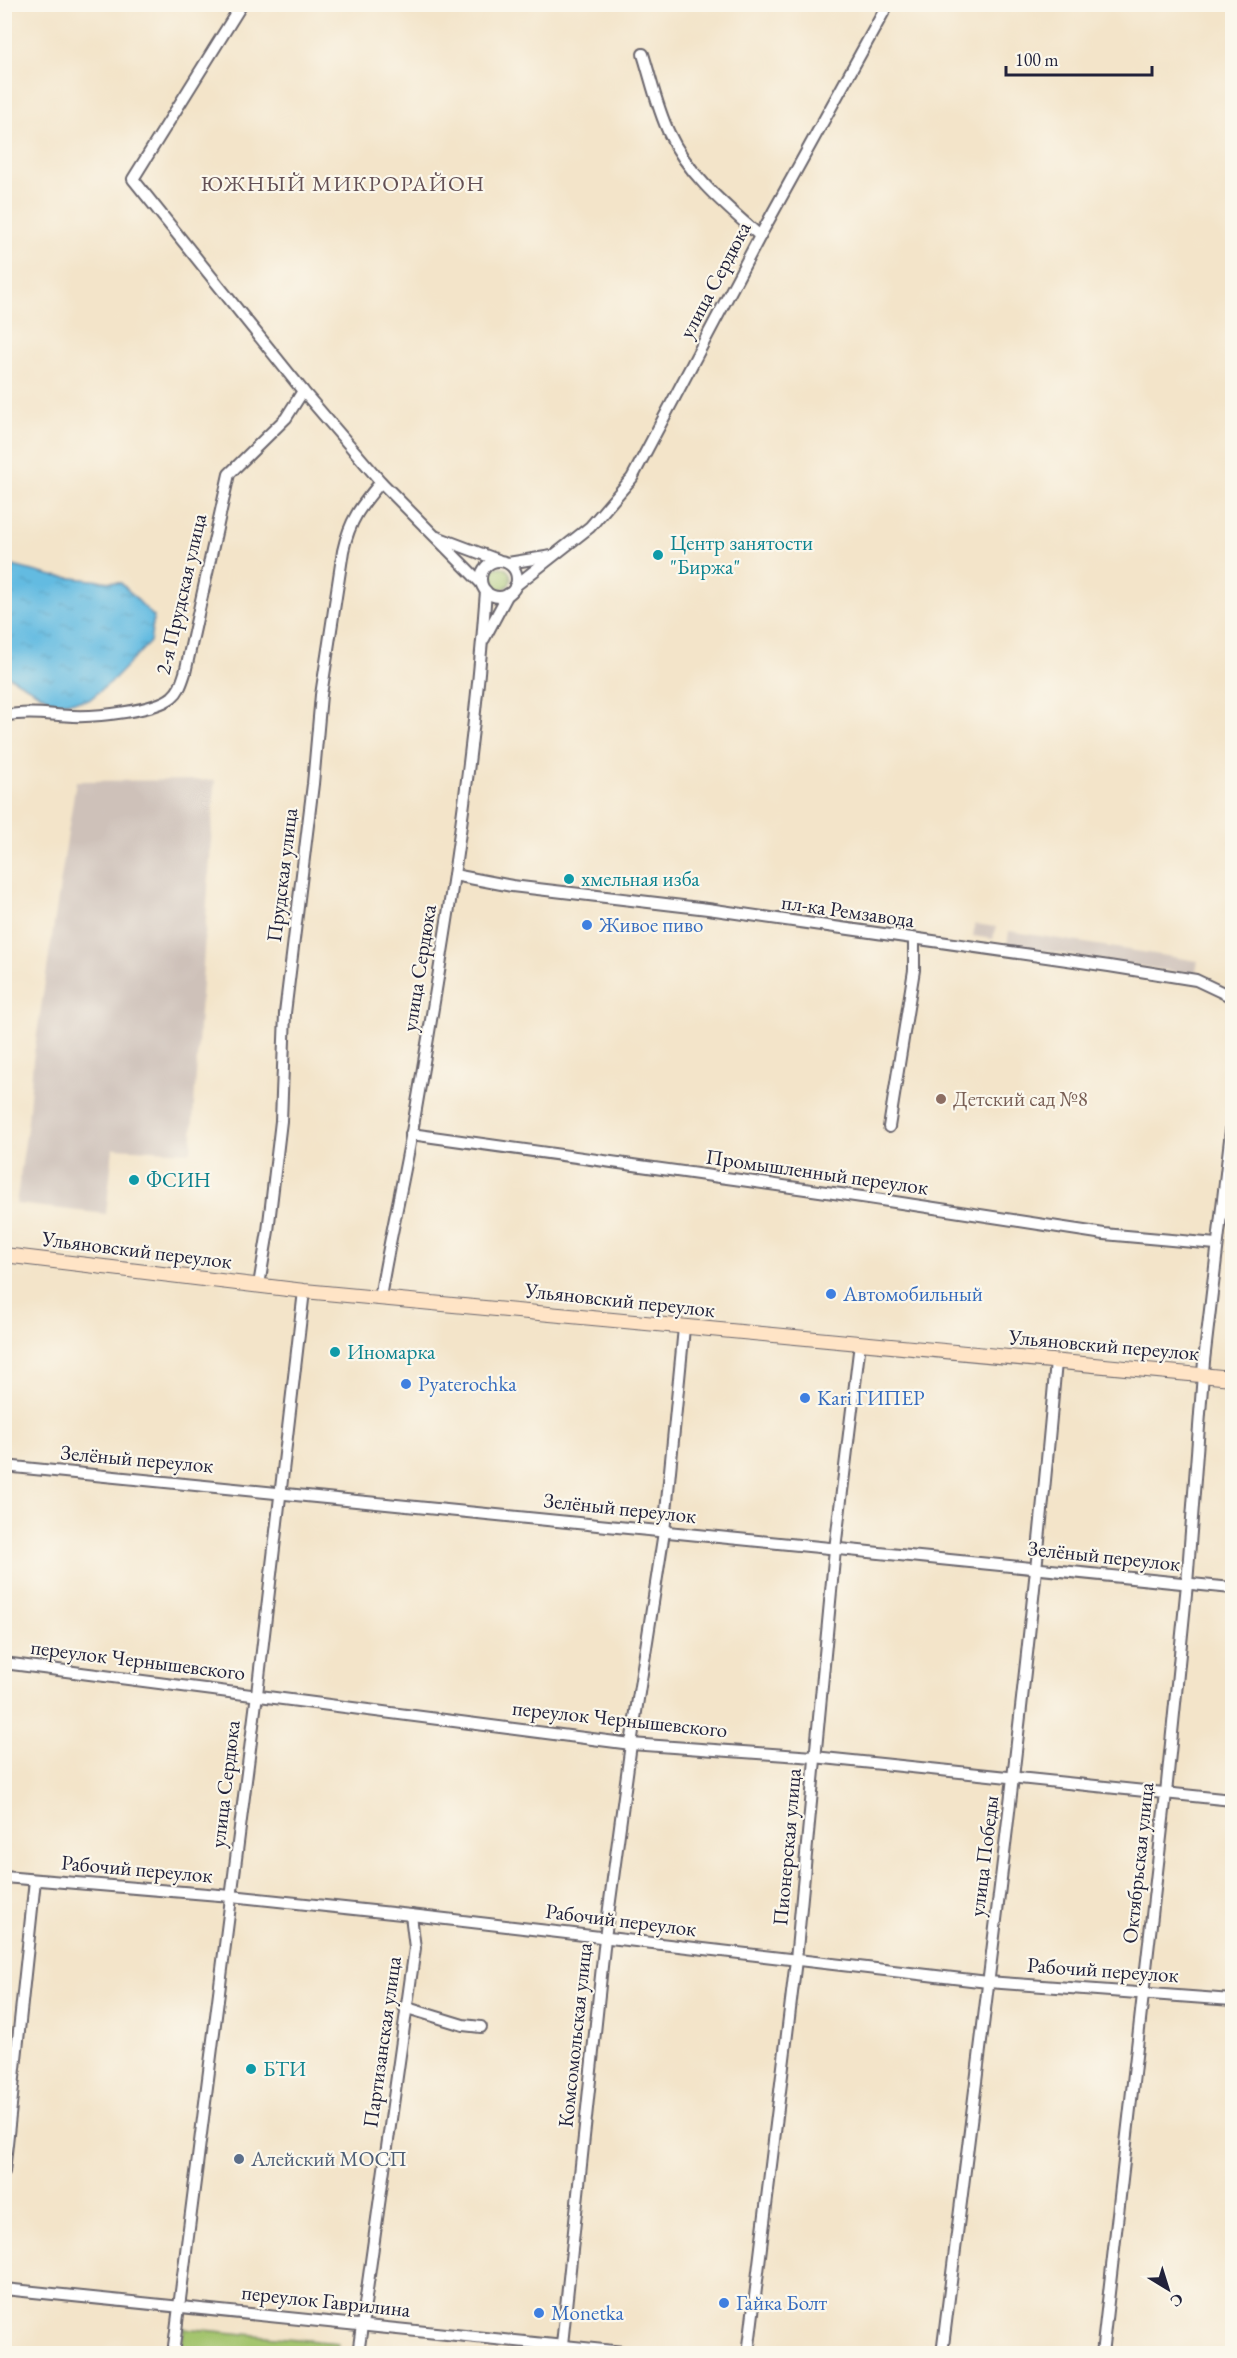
<svg xmlns="http://www.w3.org/2000/svg" width="1237" height="2358" viewBox="0 0 1237 2358" font-family="'EB Garamond',serif">
<style>
.industrial{fill:#cec1b9}
.grass{fill:url(#grass-tufts);stroke:#637454;stroke-width:1.5}
.pitch{fill:#a4c56e;stroke:#637454;stroke-width:1.5}
.water{fill:url(#water-ripples);stroke:#436e8e;stroke-width:1.5}
.lines{fill:none;stroke-linecap:round;stroke-linejoin:round}
.minor-casing{stroke:#6b666d;stroke-width:14}
.secondary-casing{stroke:#6b666d;stroke-width:16}
.minor{stroke:#fff;stroke-width:10}
.secondary{stroke:#ffe4c6;stroke-width:14}
.culture-dot{fill:#0f9aa8;stroke:#fbf7ec;stroke-width:2}
.shop-dot{fill:#3f7fe0;stroke:#fbf7ec;stroke-width:2}
.education-dot{fill:#8d6e63;stroke:#fbf7ec;stroke-width:2}
.service-dot{fill:#5c6f8a;stroke:#fbf7ec;stroke-width:2}
.labels{text-anchor:middle;stroke-width:4.5;stroke-linejoin:round;paint-order:stroke}
.street-label{font-size:21px;fill:#22223b;stroke:#fbf7ec}
.culture-label{font-size:21px;fill:#0d838f;stroke:#fbf7ec;text-anchor:start}
.shop-label{font-size:21px;fill:#366cbe;stroke:#fbf7ec;text-anchor:start}
.education-label{font-size:21px;fill:#785e54;stroke:#fbf7ec;text-anchor:start}
.service-label{font-size:21px;fill:#4e5e75;stroke:#fbf7ec;text-anchor:start}
.neighbourhood-label{font-size:22px;letter-spacing:1.5px;fill:#645055;stroke:#fbf7ec}
</style>
<defs>
<pattern id="grass-tufts" width="24" height="20" patternUnits="userSpaceOnUse" patternTransform="scale(1.5)"><rect width="24" height="20" fill="#a4c56e"/><path d="M3 7l-1-3M5 7V3M7 7l1-3M15 17l-1-3M17 17v-4M19 17l1-3" fill="none" stroke="#8da960"/></pattern>
<pattern id="water-ripples" width="26" height="14" patternUnits="userSpaceOnUse" patternTransform="scale(1.5)"><rect width="26" height="14" fill="#64bbe1"/><path d="M2 4q2-2 4 0t4 0M15 11q2-2 4 0t4 0" fill="none" stroke="#56a0c2"/></pattern>
</defs>
<rect width="100%" height="100%" fill="#fbf7ec"/>
<filter id="ink" filterUnits="userSpaceOnUse"><feTurbulence type="fractalNoise" baseFrequency=".0167" numOctaves="2"/><feDisplacementMap in="SourceGraphic" scale="12" xChannelSelector="R" yChannelSelector="G"/><feConvolveMatrix kernelMatrix="1 2 1 2 8 2 1 2 1" color-interpolation-filters="sRGB"/></filter>
<filter id="wash" filterUnits="userSpaceOnUse"><feTurbulence type="fractalNoise" baseFrequency=".008" numOctaves="4" result="noise"/><feDisplacementMap in="SourceGraphic" scale="24" xChannelSelector="R" yChannelSelector="G"/><feGaussianBlur stdDeviation="1.35" result="paint"/><feColorMatrix in="noise" values="0 0 0 0 0 0 0 0 0 0 0 0 0 0 0 0 0 1.4 0 .05"/><feComposite in="paint" operator="in"/></filter>
<g filter="url(#wash)">
<rect width="100%" height="100%" fill="#f3e4c9"/>
<g class="industrial">
<polygon points="215,780 191,1152 113,1148 106,1214 16,1204 28,1121 33,1060 76,781"/>
<polygon points="975,924 996,927 993,939 973,936"/>
<polygon points="1009,931 1198,961 1195,975 1007,945"/>
</g>
<circle class="grass" cx="500" cy="578" r="11"/>
<polygon class="pitch" points="184,2328 338,2343 336,2353 181,2353"/>
<polygon class="water" points="5,564 53,576 121,583 154,617 150,642 111,682 89,700 55,703 5,674"/>
</g>
<g filter="url(#ink)">
<g class="lines">
<defs>
<g id="minor">
<polyline points="242,4 133,179 303,391 381,482 481,583"/>
<path d="M 643,54 C 651,79 657,108 669,133 C 688,175 726,206 760,236"/>
<polyline points="437,537 498,560"/>
<circle cx="499" cy="579" r="18"/>
<polyline points="508,563 552,556"/>
<polyline points="515,586 590,527 632,478 760,236 888,4"/>
<polyline points="484,639 508,594"/>
<path d="M 4,716 C 27,711 50,715 73,716 C 96,717 155,711 172,697 C 180,690 182,682 185,673 L 229,474 L 286,418 L 303,391"/>
<polyline points="454,875 512,886 708,909 1109,966 1196,980 1232,997"/>
<polyline points="889,1127 914,970 914,940"/>
<polyline points="411,1134 862,1197 1104,1234 1216,1244"/>
<path d="M 259,1285 L 268,1231 L 281,1121 L 285,1013 L 313,784 L 321,695 L 343,551 C 350,519 361,506 381,482"/>
<path d="M 380,1298 C 389,1242 402,1188 412,1132 C 443,953 473,773 486,591"/>
<polyline points="4,1466 1232,1588"/>
<polyline points="4,1663 631,1744 814,1757 1232,1800"/>
<polyline points="4,1877 231,1896 411,1915 988,1982 1232,2000"/>
<polyline points="404,2007 463,2025 481,2027"/>
<polyline points="4,2172 35,1880"/>
<polyline points="4,2289 643,2354"/>
<polyline points="173,2354 257,1694 304,1291"/>
<polyline points="358,2354 415,1948 411,1915"/>
<polyline points="561,2354 605,1938 631,1744 664,1532 684,1328"/>
<polyline points="748,2354 796,1960 835,1549 860,1343"/>
<path d="M 942,2354 C 983,2023 1027,1693 1056,1362"/>
<polyline points="1102,2354 1166,1793 1187,1584 1204,1361 1232,1122"/>
</g>
<polyline id="secondary" points="4,1255 304,1291 1232,1378"/>
</defs>
<use href="#minor" class="minor-casing"/>
<use href="#secondary" class="secondary-casing"/>
<use href="#minor" class="minor"/>
<use href="#secondary" class="secondary"/>
</g>
</g>
<g class="culture-dot">
<circle cx="658" cy="555" r="6"/>
<circle cx="569" cy="879" r="6"/>
<circle cx="134" cy="1180" r="6"/>
<circle cx="335" cy="1352" r="6"/>
<circle cx="251" cy="2069" r="6"/>
</g>
<g class="shop-dot">
<circle cx="587" cy="925" r="6"/>
<circle cx="831" cy="1294" r="6"/>
<circle cx="406" cy="1384" r="6"/>
<circle cx="805" cy="1398" r="6"/>
<circle cx="724" cy="2303" r="6"/>
<circle cx="539" cy="2313" r="6"/>
</g>
<circle class="education-dot" cx="941" cy="1099" r="6"/>
<circle class="service-dot" cx="239" cy="2159" r="6"/>
<g class="labels">
<g class="street-label">
<text transform="translate(715 280) rotate(-62)" y="7">улица Сердюка</text>
<text transform="translate(181 594) rotate(-77)" y="7">2-я Прудская улица</text>
<text transform="translate(282 875) rotate(-83)" y="7">Прудская улица</text>
<text transform="translate(848 911) rotate(8)" y="7">пл-ка Ремзавода</text>
<text transform="translate(419 968) rotate(-81)" y="7">улица Сердюка</text>
<text transform="translate(817 1172) rotate(8)" y="7">Промышленный переулок</text>
<text transform="translate(137 1250) rotate(7)" y="7">Ульяновский переулок</text>
<text transform="translate(620 1300) rotate(6)" y="7">Ульяновский переулок</text>
<text transform="translate(1104 1345) rotate(5)" y="7">Ульяновский переулок</text>
<text transform="translate(137 1459) rotate(5)" y="7">Зелёный переулок</text>
<text transform="translate(620 1508) rotate(6)" y="7">Зелёный переулок</text>
<text transform="translate(1104 1556) rotate(6)" y="7">Зелёный переулок</text>
<text transform="translate(138 1660) rotate(7)" y="7">переулок Чернышевского</text>
<text transform="translate(620 1719) rotate(6)" y="7">переулок Чернышевского</text>
<text transform="translate(225 1784) rotate(-83)" y="7">улица Сердюка</text>
<text transform="translate(787 1847) rotate(-85)" y="7">Пионерская улица</text>
<text transform="translate(984 1856) rotate(-83)" y="7">улица Победы</text>
<text transform="translate(1138 1863) rotate(-84)" y="7">Октябрьская улица</text>
<text transform="translate(137 1869) rotate(5)" y="7">Рабочий переулок</text>
<text transform="translate(621 1920) rotate(7)" y="7">Рабочий переулок</text>
<text transform="translate(1103 1970) rotate(4)" y="7">Рабочий переулок</text>
<text transform="translate(575 2035) rotate(-84)" y="7">Комсомольская улица</text>
<text transform="translate(382 2042) rotate(-82)" y="7">Партизанская улица</text>
<text transform="translate(326 2301) rotate(6)" y="7">переулок Гаврилина</text>
</g>
<g class="culture-label">
<text x="670" y="550">Центр занятости<tspan x="670" dy="24">"Биржа"</tspan></text>
<text x="581" y="886">хмельная изба</text>
<text x="146" y="1187">ФСИН</text>
<text x="347" y="1359">Иномарка</text>
<text x="263" y="2076">БТИ</text>
</g>
<g class="shop-label">
<text x="599" y="932">Живое пиво</text>
<text x="843" y="1301">Автомобильный</text>
<text x="418" y="1391">Pyaterochka</text>
<text x="817" y="1405">Kari ГИПЕР</text>
<text x="736" y="2310">Гайка Болт</text>
<text x="551" y="2320">Monetka</text>
</g>
<g class="education-label">
<text x="953" y="1106">Детский сад №8</text>
</g>
<g class="service-label">
<text x="251" y="2166">Алейский МОСП</text>
</g>
<g class="neighbourhood-label">
<text x="343" y="191">ЮЖНЫЙ МИКРОРАЙОН</text>
</g>
</g>
<rect width="1237" height="2358" fill="none" stroke="#fbf7ec" stroke-width="24"/>
<g transform="translate(1168 2289) rotate(142)" stroke="#fbf7ec" stroke-width="4.5" paint-order="stroke">
<path d="M0-4.5L10 22L0 15L-10 22Z" fill="#22223b"/>
<text y="-9" font-size="16" font-weight="bold" text-anchor="middle" fill="#22223b">С</text>
</g>
<path d="M1006 66v9h146v-9" fill="none" stroke="#22223b" stroke-width="3"/>
<text x="1015" y="66" font-size="18" fill="#22223b" stroke="#fbf7ec" stroke-width="4.5" paint-order="stroke">100 m</text>
</svg>
